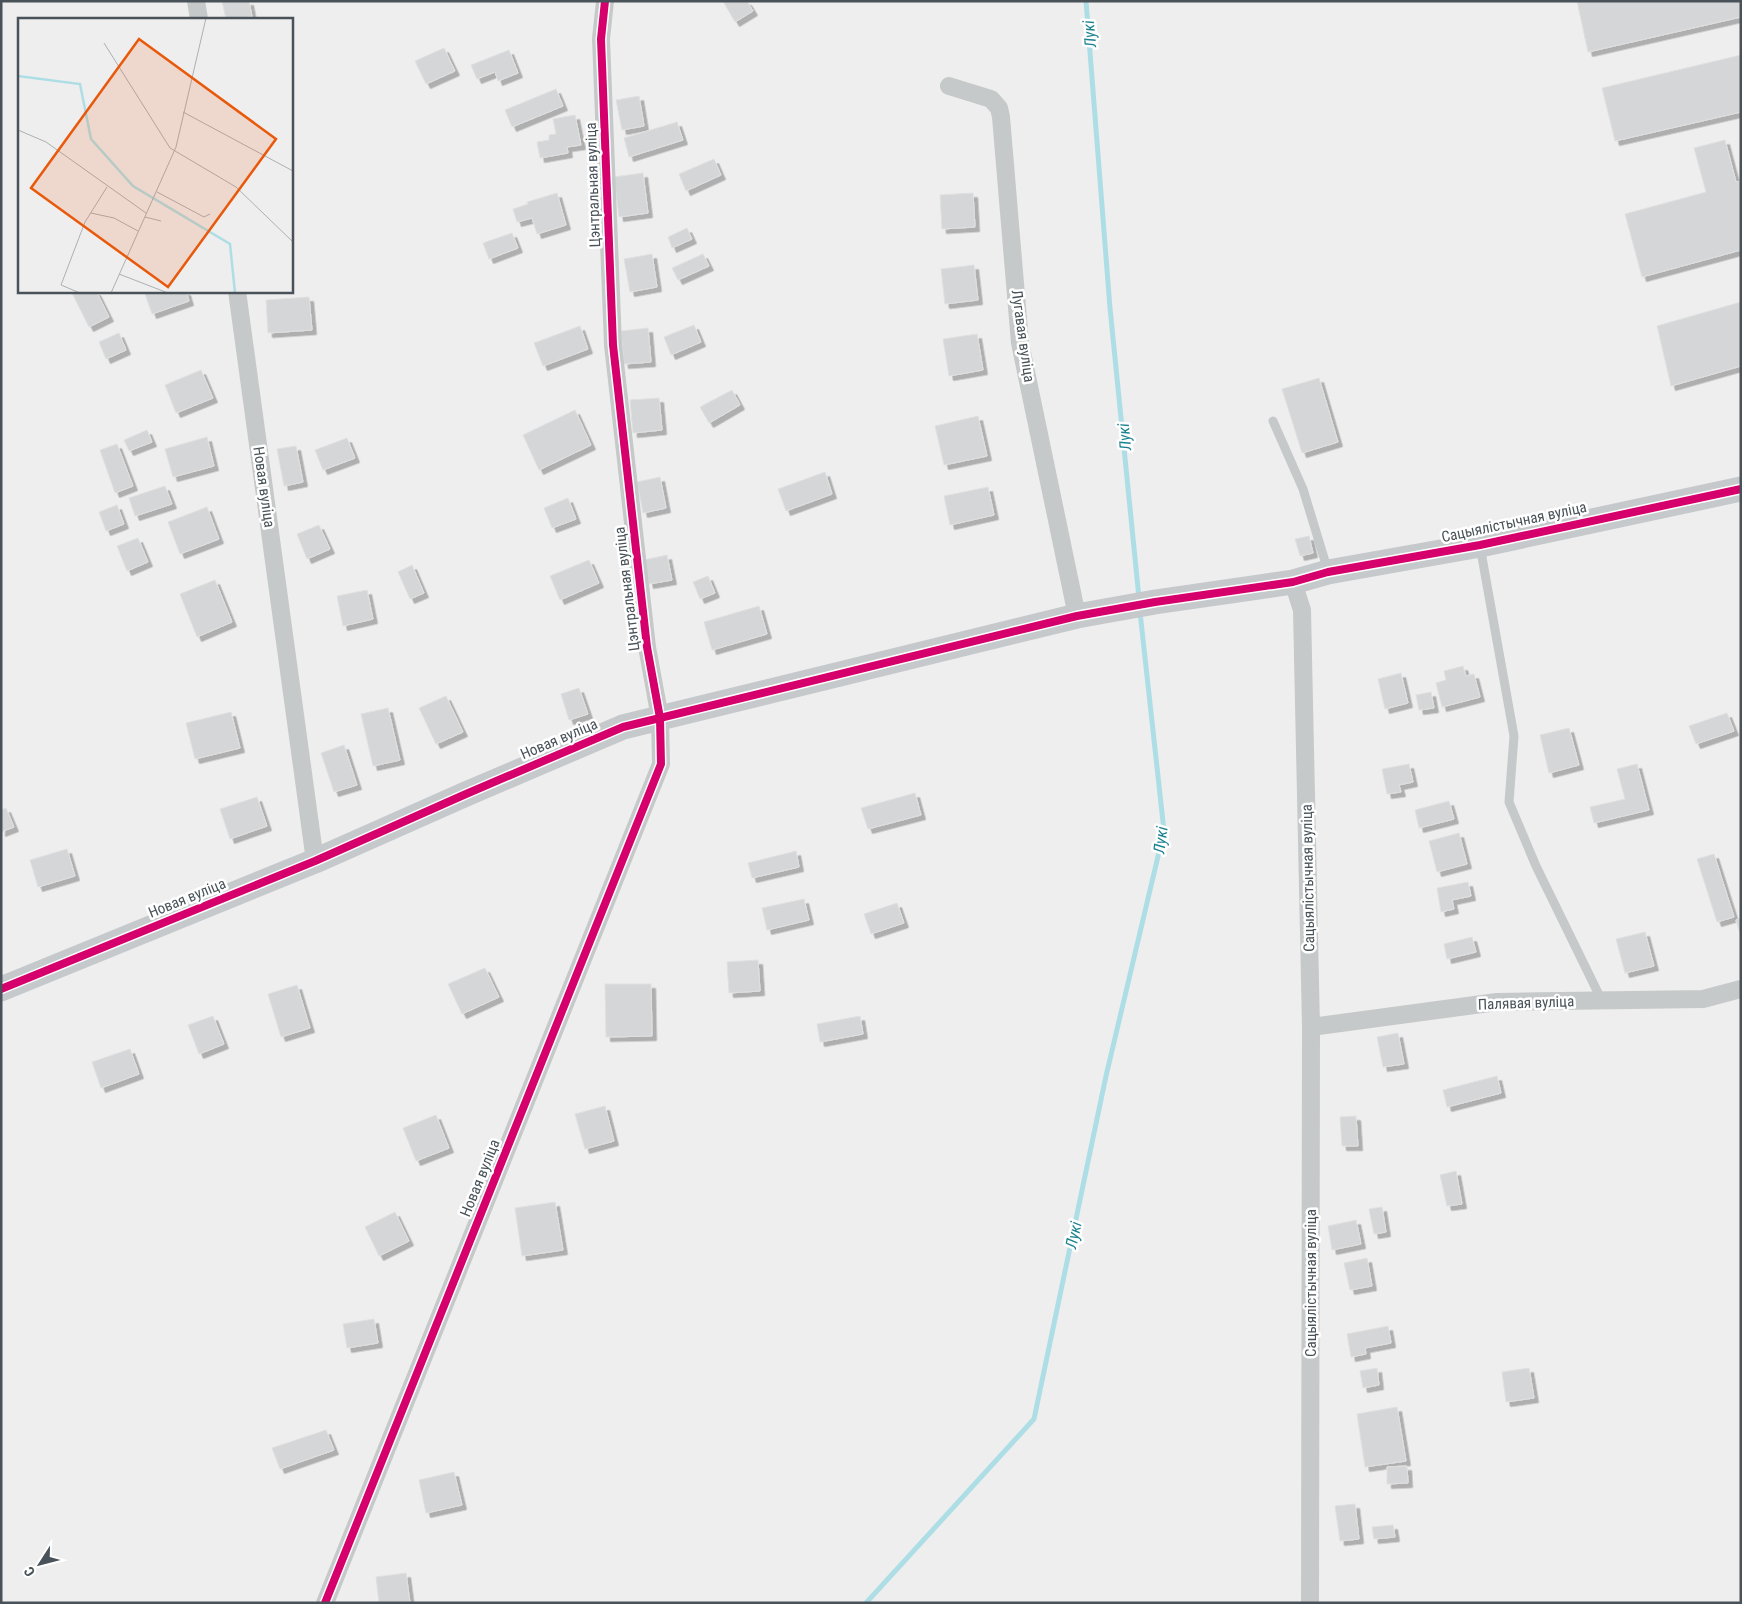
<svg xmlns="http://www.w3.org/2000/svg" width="1742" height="1604" viewBox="0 0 1742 1604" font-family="'Roboto Condensed',sans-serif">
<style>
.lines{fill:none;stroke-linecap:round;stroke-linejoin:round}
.stream{stroke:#aedee5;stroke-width:5}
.building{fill:#d5d6d7;stroke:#e0e0e1;filter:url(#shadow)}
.lane{stroke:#c6c9c9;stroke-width:9}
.street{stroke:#c6c9c9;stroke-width:18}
.secondary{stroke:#c6c9cb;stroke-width:25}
.cycleway-casing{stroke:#fff;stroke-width:11}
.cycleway{stroke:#d6006c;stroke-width:8}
.labels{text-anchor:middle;stroke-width:5;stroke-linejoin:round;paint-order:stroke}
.street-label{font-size:15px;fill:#485258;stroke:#fff}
.water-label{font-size:16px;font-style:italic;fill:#1b8290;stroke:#fff}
.inset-river{fill:none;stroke:#aedee5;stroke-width:2.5}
.inset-road{fill:none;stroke:#acb0b2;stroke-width:1}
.view{fill:#e8590c;fill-opacity:0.15;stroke:#e8590c;stroke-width:2.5}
.inset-edge{fill:none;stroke:#485258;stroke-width:2.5}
</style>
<defs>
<filter id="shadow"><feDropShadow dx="4.5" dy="4.5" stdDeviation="0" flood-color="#0004"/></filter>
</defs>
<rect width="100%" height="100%" fill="#efeeee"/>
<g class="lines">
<g class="stream">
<polyline points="1086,1 1110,308 1139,598"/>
<polyline points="866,1603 1034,1419 1106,1076 1164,831 1140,612"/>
</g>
</g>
<g class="building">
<polygon points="222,1 249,1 252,17 226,19"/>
<polygon points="723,1 747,1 753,11 735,22"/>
<polygon points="1577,1 1741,1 1741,17 1588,52"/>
<polygon points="444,48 455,71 426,84 415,61"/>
<polygon points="509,50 518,73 498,81 495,72 477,79 471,65"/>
<polygon points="1741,55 1741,112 1615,141 1602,88"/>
<polygon points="556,89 563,106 512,127 505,110"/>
<polygon points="639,96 644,126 622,130 616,100"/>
<polygon points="575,115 581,145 567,147 568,153 540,158 537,142 549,140 549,135 556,134 553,119"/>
<polygon points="677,122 683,140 629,157 624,138"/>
<polygon points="1725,140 1736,182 1741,181 1741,250 1642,277 1625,214 1706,192 1694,148"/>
<polygon points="714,159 721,175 686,191 679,174"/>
<polygon points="643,173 648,213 619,217 614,177"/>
<polygon points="557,193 566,225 537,234 532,218 517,222 513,209 528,204 527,202"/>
<polygon points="973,193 975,227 942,229 940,195"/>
<polygon points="687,228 692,239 672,248 668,237"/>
<polygon points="512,233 518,248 489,259 483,243"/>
<polygon points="652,254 657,287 630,292 624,259"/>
<polygon points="703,254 709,266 678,280 672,268"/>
<polygon points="974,265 978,300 945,304 941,269"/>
<polygon points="77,291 96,291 109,317 89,327 72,293"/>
<polygon points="144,291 186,291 189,301 152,314"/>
<polygon points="309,297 312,330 268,333 266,300"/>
<polygon points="1741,302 1741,366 1671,386 1657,326"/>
<polygon points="694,325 701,342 671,355 664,337"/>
<polygon points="580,326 588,349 543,366 534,343"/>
<polygon points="648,328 651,362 624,364 621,331"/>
<polygon points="119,333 126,350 106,359 99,342"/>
<polygon points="977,334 983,370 949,376 943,339"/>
<polygon points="201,370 213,398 176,413 165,385"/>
<polygon points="1319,378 1338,442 1302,453 1282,389"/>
<polygon points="732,390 740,405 709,423 700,407"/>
<polygon points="659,398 662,430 633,433 630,400"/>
<polygon points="575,410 591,445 539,470 523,435"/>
<polygon points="978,416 987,456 944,465 935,426"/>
<polygon points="147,430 152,442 129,451 124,440"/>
<polygon points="207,437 214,466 173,477 165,449"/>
<polygon points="347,438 355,458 323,470 315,450"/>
<polygon points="117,444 133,486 115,493 100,450"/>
<polygon points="296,446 303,482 284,486 277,449"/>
<polygon points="825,472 832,494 786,511 778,489"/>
<polygon points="660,477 666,508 643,513 637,482"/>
<polygon points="165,486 172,504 135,516 129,498"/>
<polygon points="988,487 994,515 950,525 944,496"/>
<polygon points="568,498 576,519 552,528 544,508"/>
<polygon points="117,505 124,524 106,531 99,512"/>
<polygon points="207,507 219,539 180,554 168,522"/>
<polygon points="319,525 330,549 307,559 297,534"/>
<polygon points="1309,536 1313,553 1300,556 1295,539"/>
<polygon points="138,538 148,562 127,571 117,546"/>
<polygon points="667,555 672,580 649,584 644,560"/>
<polygon points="589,560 599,583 560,600 550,576"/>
<polygon points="412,565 424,593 410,599 398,572"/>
<polygon points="708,576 715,593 700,599 693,582"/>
<polygon points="215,580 232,622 197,637 180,594"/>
<polygon points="367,590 373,619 343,626 337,596"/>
<polygon points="759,606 767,634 712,650 704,622"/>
<polygon points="1463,666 1466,676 1474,674 1480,697 1442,707 1436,683 1446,680 1444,671"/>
<polygon points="1401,673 1408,703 1385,709 1378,679"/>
<polygon points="579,688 588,714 569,720 561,694"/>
<polygon points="1431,692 1434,708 1419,710 1416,695"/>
<polygon points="446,696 463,732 436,744 419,708"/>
<polygon points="388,708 400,760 373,766 361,714"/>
<polygon points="231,712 240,748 195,759 186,723"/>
<polygon points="1727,713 1734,731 1696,744 1689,726"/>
<polygon points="1569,728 1579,765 1549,773 1540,735"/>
<polygon points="344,745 357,785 334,792 321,753"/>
<polygon points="1409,764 1413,782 1399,785 1401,792 1387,794 1382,769"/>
<polygon points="1637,764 1649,810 1594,823 1590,807 1625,799 1617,769"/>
<polygon points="915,793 921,815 868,829 861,808"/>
<polygon points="257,797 267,826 230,839 220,809"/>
<polygon points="1449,801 1454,819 1419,828 1415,810"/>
<polygon points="6,808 14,827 1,832 1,810"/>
<polygon points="1459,833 1467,864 1437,872 1429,841"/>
<polygon points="67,849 75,876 38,887 30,860"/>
<polygon points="796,851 799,867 752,878 748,863"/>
<polygon points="1714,854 1734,917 1717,922 1697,859"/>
<polygon points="1468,882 1471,896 1452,900 1454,909 1441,912 1437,888"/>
<polygon points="804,899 809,920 767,930 762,908"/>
<polygon points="897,903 904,923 871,934 864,914"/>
<polygon points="1741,918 1741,937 1736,920"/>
<polygon points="1645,932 1654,966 1625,973 1616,939"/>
<polygon points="1472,937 1476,952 1447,959 1444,944"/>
<polygon points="758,960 760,991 729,993 727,962"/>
<polygon points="485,968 499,997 462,1014 448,984"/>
<polygon points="605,984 651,984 652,1036 606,1037"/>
<polygon points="297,985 310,1028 281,1037 268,994"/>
<polygon points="213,1016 224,1044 199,1054 188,1025"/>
<polygon points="860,1016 863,1034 820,1042 817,1024"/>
<polygon points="1398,1033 1404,1064 1383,1067 1377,1037"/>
<polygon points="130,1049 139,1074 101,1088 92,1062"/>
<polygon points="1497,1076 1501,1093 1447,1107 1443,1090"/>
<polygon points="605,1106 614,1141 585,1149 575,1114"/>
<polygon points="436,1115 449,1148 416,1161 403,1128"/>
<polygon points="1356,1116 1358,1146 1342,1146 1340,1117"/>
<polygon points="1456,1171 1462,1204 1447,1206 1440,1175"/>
<polygon points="555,1202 563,1250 522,1256 515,1208"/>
<polygon points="1382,1207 1386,1232 1374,1234 1369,1209"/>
<polygon points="395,1212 409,1241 379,1256 365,1227"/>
<polygon points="1356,1220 1361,1244 1332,1250 1328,1226"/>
<polygon points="1367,1258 1372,1286 1350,1290 1344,1263"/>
<polygon points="374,1319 378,1343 347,1348 343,1324"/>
<polygon points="1388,1326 1391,1343 1365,1348 1366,1354 1351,1357 1347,1334"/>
<polygon points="1377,1368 1379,1385 1363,1388 1360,1371"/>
<polygon points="1529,1368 1534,1398 1506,1402 1502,1372"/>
<polygon points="1397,1407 1406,1461 1365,1467 1357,1414"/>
<polygon points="326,1430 334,1450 280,1469 272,1448"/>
<polygon points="1407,1466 1408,1483 1387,1484 1387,1467"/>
<polygon points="454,1472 462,1505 426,1513 419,1480"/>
<polygon points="1355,1504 1359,1539 1340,1541 1335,1506"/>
<polygon points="1393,1525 1395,1537 1374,1539 1372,1527"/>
<polygon points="406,1573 410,1603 379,1603 376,1577"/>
</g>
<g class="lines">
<g class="lane">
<polyline points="1273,421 1303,489 1328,571"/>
<polyline points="1480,546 1514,736 1509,802 1536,866 1602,1001"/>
</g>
<g class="street">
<polyline points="196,1 199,19"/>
<polyline points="949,86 991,99 999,108 1001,117 1020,343 1077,616"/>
<polyline points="237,291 315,861"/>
<polyline points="1293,582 1302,610 1311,1027 1310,1603"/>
<polyline points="1311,1027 1497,1002 1703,999 1741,989"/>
<polyline points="325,1603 661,764 660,718 647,647 613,345 601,39 605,1"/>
</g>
<polyline class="secondary" points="1,989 315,861 466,794 623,727 1077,616 1155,602 1293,582 1328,572 1480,545 1741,489"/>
<defs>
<g id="cycleway">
<polyline points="1,989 315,861 466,794 623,727 1077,616 1155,602 1293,582 1328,572 1480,545 1741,489"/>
<polyline points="325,1603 661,764 660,718 647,647 613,345 601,39 605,1"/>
</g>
</defs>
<use href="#cycleway" class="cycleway-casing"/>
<use href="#cycleway" class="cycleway"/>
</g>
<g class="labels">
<g class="street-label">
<text transform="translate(593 185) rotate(-92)" y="5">Цэнтральная вуліца</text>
<text transform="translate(1023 336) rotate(82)" y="5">Лугавая вуліца</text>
<text transform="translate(264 487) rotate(82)" y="5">Новая вуліца</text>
<text transform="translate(1514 522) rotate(-12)" y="5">Сацыялістычная вуліца</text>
<text transform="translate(627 589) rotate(-97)" y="5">Цэнтральная вуліца</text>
<text transform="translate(559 739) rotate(-23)" y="5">Новая вуліца</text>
<text transform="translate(1308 878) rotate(-91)" y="5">Сацыялістычная вуліца</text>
<text transform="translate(187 898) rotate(-22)" y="5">Новая вуліца</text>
<text transform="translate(1526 1003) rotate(-2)" y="5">Палявая вуліца</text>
<text transform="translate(480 1178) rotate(-68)" y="5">Новая вуліца</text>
<text transform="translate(1311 1283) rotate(-90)" y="5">Сацыялістычная вуліца</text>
</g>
<g class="water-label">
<text transform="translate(1089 34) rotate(-95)" y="6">Лукі</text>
<text transform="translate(1124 437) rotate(-95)" y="6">Лукі</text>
<text transform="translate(1160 840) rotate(-83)" y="6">Лукі</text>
<text transform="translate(1073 1235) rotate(-78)" y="6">Лукі</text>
</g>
</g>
<g transform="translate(18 18)">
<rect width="275" height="275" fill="#efeeee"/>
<path class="inset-river" d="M 0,58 L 62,66 L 73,121 L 115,168 L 212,226 L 217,275"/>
<path class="inset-road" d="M 86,25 L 152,130 L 218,169 L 275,224M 165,94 L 275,153M 0,112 L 28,124 L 128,195M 139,174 L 186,199 L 192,196M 73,195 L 96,200 L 120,213M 127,199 L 143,203M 101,256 L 150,275M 62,275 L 43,267 L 67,204 L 89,169M 93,275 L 158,129 L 188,0"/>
<path class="view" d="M 121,21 L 258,121 L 150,269 L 13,170 Z"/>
<rect width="275" height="275" class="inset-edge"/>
</g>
<rect width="1742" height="1604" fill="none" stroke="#485258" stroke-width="5"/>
<g transform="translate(40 1564) rotate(234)" stroke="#ffffff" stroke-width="4" paint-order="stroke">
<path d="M0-4L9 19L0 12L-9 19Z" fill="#485258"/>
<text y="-8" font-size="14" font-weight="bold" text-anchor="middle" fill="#485258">С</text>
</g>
</svg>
